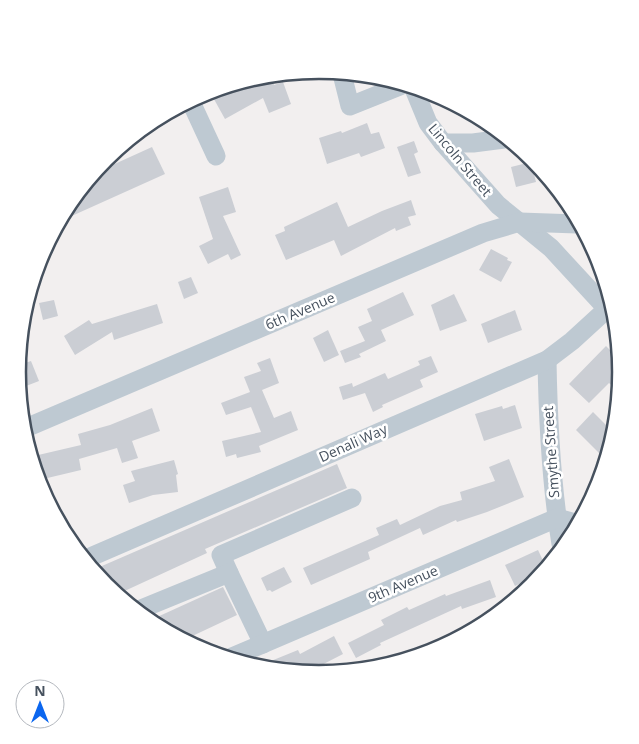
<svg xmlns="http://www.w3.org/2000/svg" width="639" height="744" viewBox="0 0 639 744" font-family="'Open Sans',sans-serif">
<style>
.building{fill:#cbced4}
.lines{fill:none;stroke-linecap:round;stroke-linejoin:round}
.minor{stroke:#bec9d2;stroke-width:19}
.labels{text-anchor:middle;stroke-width:5;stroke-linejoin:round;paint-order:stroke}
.street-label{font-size:14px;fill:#46515e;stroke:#fff}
.rim{fill:none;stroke:#46515e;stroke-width:2.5}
</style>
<rect width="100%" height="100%" fill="#f2efef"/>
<g class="building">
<polygon points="272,79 274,85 283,82 291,104 269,113 263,98 225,119 210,92"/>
<polygon points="367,123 371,134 379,132 385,148 361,157 359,153 327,164 319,138 341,131 342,133"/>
<polygon points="414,141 418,152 414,154 421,173 408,177 397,147"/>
<polygon points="152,147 165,174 65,219 97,172"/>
<polygon points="531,162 536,182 516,187 511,167"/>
<polygon points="228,187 236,212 223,216 241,255 231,260 228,254 208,264 199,246 213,239 199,197"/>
<polygon points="411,200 416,215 408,217 411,225 396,231 395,228 341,256 334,240 286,260 275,235 285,231 284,227 337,202 348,227 382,211"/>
<polygon points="491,249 508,258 507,260 512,262 501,282 479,270"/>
<polygon points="191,277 198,293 184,299 178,282"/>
<polygon points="403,292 414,315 381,330 386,341 359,354 361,357 345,363 340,351 365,341 358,327 372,321 367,309"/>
<polygon points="454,294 467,321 440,331 431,305"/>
<polygon points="54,300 58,316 43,320 39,303"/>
<polygon points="157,304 163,323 114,340 112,332 75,355 64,336 89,320 92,324"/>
<polygon points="515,310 522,330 488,343 481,324"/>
<polygon points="328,330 339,355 324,362 313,338"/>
<polygon points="606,346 619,359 622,372 618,391 609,383 589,403 569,384"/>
<polygon points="431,356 438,372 420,380 423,387 382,405 383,407 373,412 365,393 343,400 339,387 352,383 353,387 385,373 388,379 420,365 418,361"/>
<polygon points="270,358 279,383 262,390 274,418 291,411 298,430 259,446 261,452 237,458 236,454 226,457 222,441 261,432 251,407 226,415 221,403 250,392 244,377 261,371 257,363"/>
<polygon points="31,361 39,381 21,388 18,372 19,365"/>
<polygon points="515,405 522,428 484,441 475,414 502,406 503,409"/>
<polygon points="152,408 160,431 132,441 138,458 122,463 117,448 79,459 81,470 39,480 34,456 81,445 78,434 110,425"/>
<polygon points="593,412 610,429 604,458 576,430"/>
<polygon points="509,459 524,497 487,512 457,522 456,520 423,535 420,528 368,552 370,559 311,585 303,568 379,535 376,528 397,519 400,525 440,506 462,500 460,492 495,481 489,467"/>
<polygon points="174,460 178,474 176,475 178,492 153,495 129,503 123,485 135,481 131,471"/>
<polygon points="337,464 347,488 205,549 207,553 118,594 106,585 95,569"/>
<polygon points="538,550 546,567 541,573 515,586 505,565"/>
<polygon points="284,567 292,582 272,592 270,590 267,591 261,578"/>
<polygon points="490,580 496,597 462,609 461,606 380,643 381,645 356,658 348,643 384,625 381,620 407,607 409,610 445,594 446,596"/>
<polygon points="223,587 237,615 186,639 155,618"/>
<polygon points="334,636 343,654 308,672 266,663 298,650 300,654"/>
</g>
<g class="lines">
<g class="minor">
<polyline points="342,74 350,106 400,86"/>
<polyline points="414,89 428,123 443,143 498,205 551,248 610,312"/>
<polyline points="191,102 216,156"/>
<polyline points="443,143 473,143 504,139"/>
<path d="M 547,360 C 548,422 551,483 561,544"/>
<polyline points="28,427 483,233 520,222 577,224"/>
<polyline points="88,558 547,360 572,341 607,309"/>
<polyline points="229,573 221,555 352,498"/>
<polyline points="141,609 229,573 263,644"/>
<polyline points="232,657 557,518 575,523"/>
</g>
</g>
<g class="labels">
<g class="street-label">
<text transform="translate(460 160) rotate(50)" y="5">Lincoln Street</text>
<text transform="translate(300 311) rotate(-23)" y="5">6th Avenue</text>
<text transform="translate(353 443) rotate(-24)" y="5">Denali Way</text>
<text transform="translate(551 452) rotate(-94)" y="5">Smythe Street</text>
<text transform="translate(403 584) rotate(-23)" y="5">9th Avenue</text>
</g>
</g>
<path d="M0 0H639V744H0ZM26 372a293 293 0 1 1 586 0a293 293 0 1 1-586 0Z" fill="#fff" fill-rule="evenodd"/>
<path class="rim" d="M26 372a293 293 0 1 1 586 0a293 293 0 1 1-586 0Z"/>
<g transform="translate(40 704)"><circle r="24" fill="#ffffff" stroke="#b5b9bf"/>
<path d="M0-4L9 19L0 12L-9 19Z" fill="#0b66ef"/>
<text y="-8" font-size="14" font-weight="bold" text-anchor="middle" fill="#46515e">N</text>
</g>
</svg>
